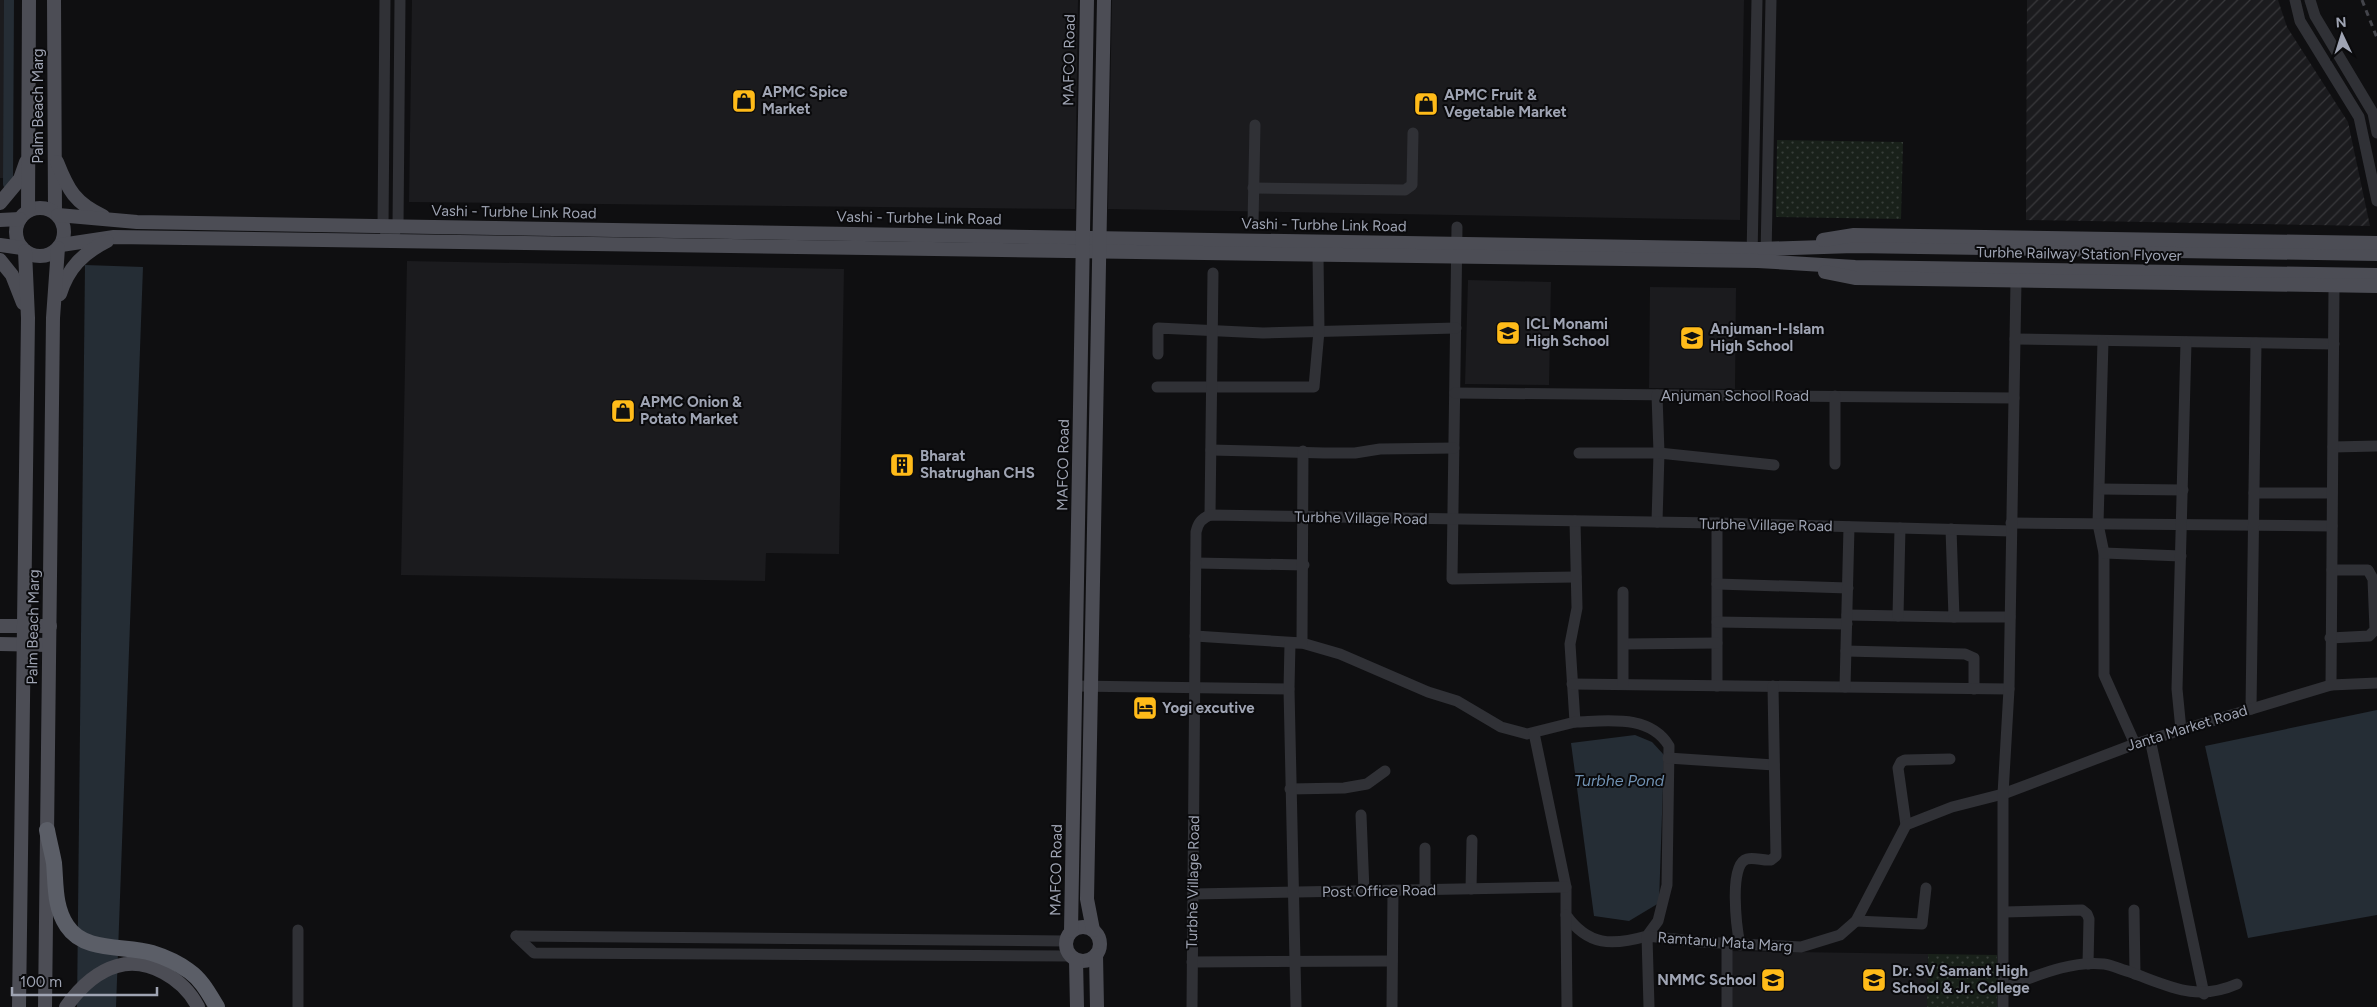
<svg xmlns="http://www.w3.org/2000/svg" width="2377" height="1007" viewBox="0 0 2377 1007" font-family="Figtree,sans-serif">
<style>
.built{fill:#1b1b1e}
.industrial{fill:url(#industrial-furrows)}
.park{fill:url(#park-dots)}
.water{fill:#252d35}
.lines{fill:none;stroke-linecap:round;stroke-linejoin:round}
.canal{stroke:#252d35;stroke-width:10}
.minor{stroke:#303136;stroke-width:11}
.major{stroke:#4c4d55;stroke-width:14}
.highway{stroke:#5b5e67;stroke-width:16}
.rail{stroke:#43444b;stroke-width:3;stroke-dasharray:6 5;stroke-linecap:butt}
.labels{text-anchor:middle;stroke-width:4;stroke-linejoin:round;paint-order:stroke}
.street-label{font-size:15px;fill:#9fa4b3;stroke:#0a0a0c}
.poi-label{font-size:15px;font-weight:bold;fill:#9fa4b3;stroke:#0a0a0c;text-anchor:start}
.water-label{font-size:16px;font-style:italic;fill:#7192b3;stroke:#0a0a0c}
</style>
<defs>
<pattern id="industrial-furrows" width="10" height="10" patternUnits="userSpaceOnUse" patternTransform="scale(1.25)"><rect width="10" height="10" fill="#1b1b1e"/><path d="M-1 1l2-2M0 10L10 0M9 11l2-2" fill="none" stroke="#39393c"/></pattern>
<pattern id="park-dots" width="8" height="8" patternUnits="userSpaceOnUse" patternTransform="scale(1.25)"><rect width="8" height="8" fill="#19211a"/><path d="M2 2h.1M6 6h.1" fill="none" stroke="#373e39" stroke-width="1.8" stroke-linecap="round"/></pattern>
</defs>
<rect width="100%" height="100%" fill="#0f0f11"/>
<g class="built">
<polygon points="0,0 6,0 4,178 0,178"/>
<polygon points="412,0 1078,0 1075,209 409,202"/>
<polygon points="1112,0 1744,0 1740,220 1108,209"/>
<polygon points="407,261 844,269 839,554 766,553 765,581 401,575"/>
<polygon points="1468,280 1551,282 1549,385 1465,384"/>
<polygon points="1650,287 1736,288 1735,389 1649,388"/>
<polygon points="1727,951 1928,954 1927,1007 1726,1007"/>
</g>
<polygon class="industrial" points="2027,0 2278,0 2287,27 2348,122 2370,226 2026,220"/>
<g class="park">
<polygon points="1777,140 1903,142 1901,219 1776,217"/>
<polygon points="1928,954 1997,955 1997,1007 1927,1007"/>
</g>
<g class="water">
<polygon points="85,265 143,267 116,1007 77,1007"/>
<polygon points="2377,710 2377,915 2248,938 2205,746"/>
<polygon points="1635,735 1652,742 1664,755 1659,903 1629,921 1594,916 1571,743"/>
</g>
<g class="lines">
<polyline class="canal" points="8,184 9,0"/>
<g class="minor">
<polyline points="385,0 383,226 386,233"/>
<polyline points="2295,0 2300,21 2359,117 2377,201"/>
<polyline points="2310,0 2315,16 2373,113 2377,133"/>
<polyline points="1253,188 1405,190 1412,185 1413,133"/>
<polyline points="1253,224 1255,125"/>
<polyline points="1457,227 1452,579 1576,577"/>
<polyline points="390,241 398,226 400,0"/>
<polyline points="1766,256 1771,0"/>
<polyline points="1752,257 1757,0"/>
<polyline points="2015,339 2334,344"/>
<polyline points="2103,341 2098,524 2104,553 2104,675 2135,744"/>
<polyline points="1158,354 1158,328 1263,333 1456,328"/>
<polyline points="1157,387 1314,387 1319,331 1318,255"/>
<polyline points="1455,393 2014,398"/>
<polyline points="1657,395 1659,453 1657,522"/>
<polyline points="2333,447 2377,446"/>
<polyline points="1211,450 1324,453 1355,453 1380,449 1454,448"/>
<polyline points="1579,453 1659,453 1774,465"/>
<polyline points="1835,464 1835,396"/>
<polyline points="2100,489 2183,490"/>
<polyline points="2254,493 2332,493"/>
<polyline points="1210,515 1213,273"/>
<polyline points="1717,523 1717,686"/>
<polyline points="2011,523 2332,526"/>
<polyline points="2104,553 2181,556"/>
<polyline points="1196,563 1304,565"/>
<polyline points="1717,584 1848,588"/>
<polyline points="1847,615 1954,617 1951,529"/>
<polyline points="1898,616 1900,528"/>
<polyline points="1954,617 2010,617"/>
<polyline points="1717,622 1847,624"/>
<polyline points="1195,636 1302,643 1340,654 1428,692 1457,701 1501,727 1527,734 1575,722 1570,644 1577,608 1575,521"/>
<polyline points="2330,638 2369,636 2375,630 2373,579 2368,570 2332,570"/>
<polyline points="1624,644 1717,643"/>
<polyline points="1846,651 1965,654 1974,658 1974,689"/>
<polyline points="1572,684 2009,689"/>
<polyline points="1623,684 1623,592"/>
<polyline points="2331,685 2334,286"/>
<polyline points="1075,686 1289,689"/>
<polyline points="1845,687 1849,527"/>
<polyline points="2251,709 2256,343"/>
<polyline points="2181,730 2177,689 2186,342"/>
<path d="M 1534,733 L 1566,887 L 1566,915 C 1588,946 1612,946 1647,936 L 1658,921 L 1667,885 L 1669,746 C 1650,714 1608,721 1575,722"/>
<polyline points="2150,739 2204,994"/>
<polyline points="1668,758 1774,765"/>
<polyline points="1290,789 1344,788 1367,784 1385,771"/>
<polyline points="1361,815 1364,891"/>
<polyline points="1906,825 1898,768 1901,762 1905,760 1950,759"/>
<polyline points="1425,848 1425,890"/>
<polyline points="1471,889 1472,840"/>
<polyline points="1193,894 1566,887"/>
<polyline points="2134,910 2135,974"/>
<polyline points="2004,912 2082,910 2087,914 2089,919 2088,964"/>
<polyline points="1566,915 1567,1007"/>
<polyline points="1856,921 1922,924 1926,888"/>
<polyline points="516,936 534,953 1070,956"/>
<polyline points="516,936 1066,941"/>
<polyline points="1727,944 1727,1007"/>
<path d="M 1740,945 C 1737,930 1728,864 1747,859 C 1755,857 1763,861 1771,860 L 1776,856 L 1773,686"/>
<polyline points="1192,962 1392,961"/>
<path d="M 2003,988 C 2034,977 2070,960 2104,964 C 2112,965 2122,970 2130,972 C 2169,986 2196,1002 2237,984"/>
<polyline points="298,1007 298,930"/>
<path d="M 1192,1007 L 1196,532 C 1198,523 1201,519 1210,515 L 1717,523 L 2011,531"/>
<polyline points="1296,1007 1289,689 1290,643 1302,643 1303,451"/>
<polyline points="1392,1007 1393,890"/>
<polyline points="1649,1007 1647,936 1701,942 1801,947 1840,935 1856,921 1906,825 1952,807 2003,794 2135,744 2331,685 2377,683"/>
<polyline points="2003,1007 2003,794 2009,689 2016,281"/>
</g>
<g class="major">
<polyline points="54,0 55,212"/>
<path d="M 57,162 C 68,190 75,203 103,216"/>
<polyline points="0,203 20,179 26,162"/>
<circle cx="40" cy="232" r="24"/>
<polyline points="28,211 29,0"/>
<polyline points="58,215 137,222 1759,249 1854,246 2377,254"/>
<polyline points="0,220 20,219"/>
<polyline points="1823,240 1854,235 2377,243"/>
<polyline points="0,245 22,248"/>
<polyline points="61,245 114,237 1758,261 1855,267 2377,275"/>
<polyline points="0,260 12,275 23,303"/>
<polyline points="1825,272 1855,278 2377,286"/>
<path d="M 60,294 C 68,268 83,253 107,241"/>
<polyline points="0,626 50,626"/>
<polyline points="0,644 49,645"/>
<circle cx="1083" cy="944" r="17"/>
<polyline points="1093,930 1087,899 1104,0"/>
<polyline points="1071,931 1087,0"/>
<polyline points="1096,955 1097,1007"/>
<polyline points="1076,960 1077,1007"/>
<polyline points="19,1007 28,318 25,251"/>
<polyline points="45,1007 53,318 58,248"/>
<path d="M 66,1007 C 78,990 96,972 117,966 C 148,957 184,979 198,1007"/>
</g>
<path class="highway" d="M 47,830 C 49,841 52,852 54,863 C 56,884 54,907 67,926 C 85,953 125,945 152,953 C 165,957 178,963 189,971 C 202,980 209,994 217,1007"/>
<polyline class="rail" points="2362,0 2377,38"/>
</g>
<defs>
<symbol id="shop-square" viewBox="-11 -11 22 22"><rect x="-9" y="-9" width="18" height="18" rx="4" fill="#ffbb19" stroke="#0a0a0c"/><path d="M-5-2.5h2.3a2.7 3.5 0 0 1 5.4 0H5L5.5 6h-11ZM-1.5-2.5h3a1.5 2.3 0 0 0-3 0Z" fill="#111"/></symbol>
<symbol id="school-square" viewBox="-11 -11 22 22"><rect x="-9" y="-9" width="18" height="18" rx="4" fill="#ffbb19" stroke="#0a0a0c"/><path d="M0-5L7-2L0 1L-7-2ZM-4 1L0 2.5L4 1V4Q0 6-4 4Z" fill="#111"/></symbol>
<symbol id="building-square" viewBox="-11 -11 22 22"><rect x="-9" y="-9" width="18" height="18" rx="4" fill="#ffbb19" stroke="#0a0a0c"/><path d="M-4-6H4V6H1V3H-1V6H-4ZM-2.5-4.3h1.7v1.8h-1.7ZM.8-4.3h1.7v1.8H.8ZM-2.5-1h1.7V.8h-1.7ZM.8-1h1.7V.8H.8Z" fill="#111"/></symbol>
<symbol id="hotel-square" viewBox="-11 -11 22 22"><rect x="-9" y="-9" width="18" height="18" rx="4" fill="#ffbb19" stroke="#0a0a0c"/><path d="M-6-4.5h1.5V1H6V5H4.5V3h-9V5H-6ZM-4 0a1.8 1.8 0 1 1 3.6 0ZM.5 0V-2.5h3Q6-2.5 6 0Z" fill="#111"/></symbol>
</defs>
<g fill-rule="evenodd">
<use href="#shop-square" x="730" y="87" width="28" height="28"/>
<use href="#shop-square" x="1412" y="90" width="28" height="28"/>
<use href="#school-square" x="1494" y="319" width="28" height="28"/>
<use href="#school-square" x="1678" y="324" width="28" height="28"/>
<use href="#shop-square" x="609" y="397" width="28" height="28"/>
<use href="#building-square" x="888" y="451" width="28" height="28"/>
<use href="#hotel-square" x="1131" y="694" width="28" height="28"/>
<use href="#school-square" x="1759" y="966" width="28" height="28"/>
<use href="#school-square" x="1860" y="966" width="28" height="28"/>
</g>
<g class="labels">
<g class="street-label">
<text transform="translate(1069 60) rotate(-89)" y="5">MAFCO Road</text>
<text transform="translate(38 106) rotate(-90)" y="5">Palm Beach Marg</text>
<text transform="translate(514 212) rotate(1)" y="5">Vashi - Turbhe Link Road</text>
<text transform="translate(919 218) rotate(1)" y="5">Vashi - Turbhe Link Road</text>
<text transform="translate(1324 225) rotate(1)" y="5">Vashi - Turbhe Link Road</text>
<text transform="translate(2079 254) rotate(1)" y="5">Turbhe Railway Station Flyover</text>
<text x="1735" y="401">Anjuman School Road</text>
<text transform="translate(1063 465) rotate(-89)" y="5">MAFCO Road</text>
<text transform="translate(1361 518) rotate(1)" y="5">Turbhe Village Road</text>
<text transform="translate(1766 525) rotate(1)" y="5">Turbhe Village Road</text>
<text transform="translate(33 627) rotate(-89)" y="5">Palm Beach Marg</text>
<text transform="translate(2187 728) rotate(-17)" y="5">Janta Market Road</text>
<text transform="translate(1056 870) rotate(-89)" y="5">MAFCO Road</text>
<text transform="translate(1193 882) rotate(-89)" y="5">Turbhe Village Road</text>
<text transform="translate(1379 891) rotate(-1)" y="5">Post Office Road</text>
<text transform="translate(1725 942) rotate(4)" y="5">Ramtanu Mata Marg</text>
</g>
<g class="poi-label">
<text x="762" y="97">APMC Spice<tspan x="762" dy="17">Market</tspan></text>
<text x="1444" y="100">APMC Fruit &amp;<tspan x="1444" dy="17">Vegetable Market</tspan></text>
<text x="1526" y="329">ICL Monami<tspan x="1526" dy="17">High School</tspan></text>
<text x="1710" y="334">Anjuman-I-Islam<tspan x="1710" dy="17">High School</tspan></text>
<text x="640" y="407">APMC Onion &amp;<tspan x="640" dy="17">Potato Market</tspan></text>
<text x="920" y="461">Bharat<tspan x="920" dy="17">Shatrughan CHS</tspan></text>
<text x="1162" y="713">Yogi excutive</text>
<text x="1892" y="976">Dr. SV Samant High<tspan x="1892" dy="17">School &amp; Jr. College</tspan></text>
<text x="1756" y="985" text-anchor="end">NMMC School</text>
</g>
<g class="water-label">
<text x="1619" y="786">Turbhe Pond</text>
</g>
</g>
<g transform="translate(2342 35) rotate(356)" stroke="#0a0a0c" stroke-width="4" paint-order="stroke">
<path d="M0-4L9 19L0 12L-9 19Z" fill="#9fa4b3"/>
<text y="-8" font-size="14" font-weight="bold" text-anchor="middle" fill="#9fa4b3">N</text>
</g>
<path d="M12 987v8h145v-8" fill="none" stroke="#9fa4b3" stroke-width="2.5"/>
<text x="20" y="987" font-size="15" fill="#9fa4b3" stroke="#0a0a0c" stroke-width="4" paint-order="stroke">100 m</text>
</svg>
